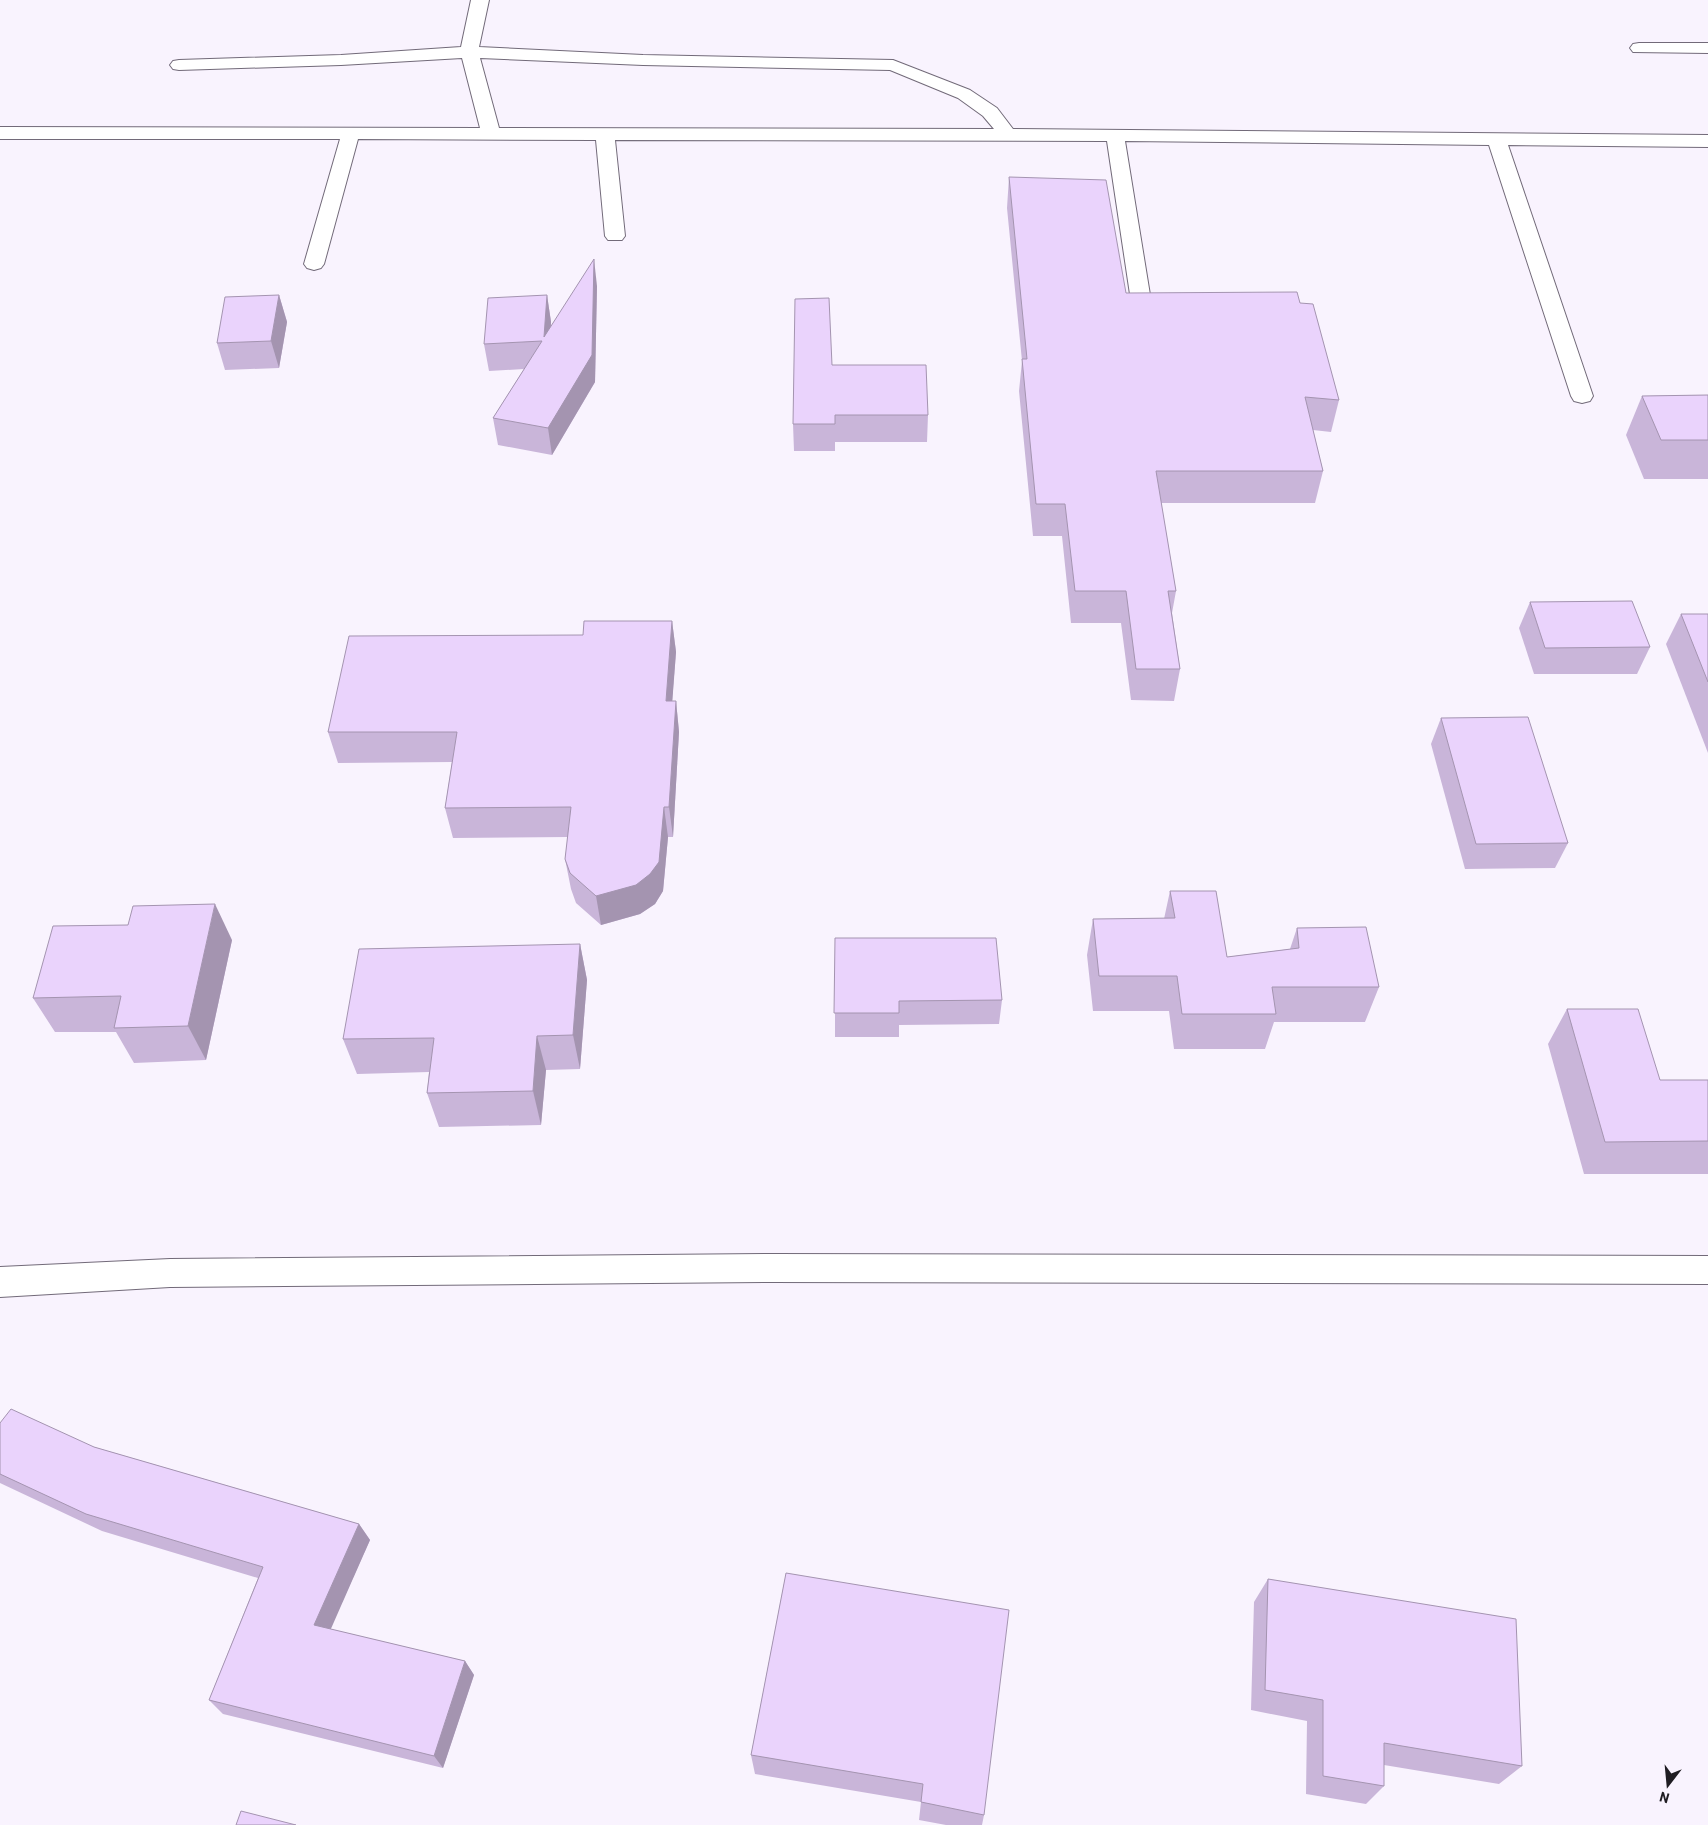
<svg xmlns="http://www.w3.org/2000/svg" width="1708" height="1825" viewBox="0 0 1708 1825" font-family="Barlow,sans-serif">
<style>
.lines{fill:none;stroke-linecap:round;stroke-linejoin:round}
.minor-casing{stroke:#726a79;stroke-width:2}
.minor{fill:#fff;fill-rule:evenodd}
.wall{fill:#c9b5d9}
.shaded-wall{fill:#a494b0}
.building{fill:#ead3fc;stroke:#a494b0}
</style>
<rect width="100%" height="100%" fill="#f9f3fe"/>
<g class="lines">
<defs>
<g id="minor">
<path d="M 471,0 L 489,0 L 479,47 L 643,55 L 893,60 L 970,90 L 997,108 L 1013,129 L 1708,135 L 1708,147 L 1508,145 L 1593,396 L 1590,401 L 1582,403 L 1574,401 L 1571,396 L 1489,145 L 1125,141 L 1151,301 L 1148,305 L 1141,307 L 1134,305 L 1131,301 L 1107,141 L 615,140 L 625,236 L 622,240 L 608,240 L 605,236 L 596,140 L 358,139 L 324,264 L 321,268 L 314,270 L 307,268 L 304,264 L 340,139 L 0,139 L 0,127 L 480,128 L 462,58 L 341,65 L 179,70 L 173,69 L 170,65 L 173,61 L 179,60 L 341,55 L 461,47 ZM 480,58 L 643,65 L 890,70 L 958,98 L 983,116 L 994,129 L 499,128 Z"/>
<polygon points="1639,43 1708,43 1708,53 1633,52 1630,48 1633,44"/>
<polygon points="771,1254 1708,1256 1708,1284 771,1282 170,1287 0,1297 0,1267 170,1259"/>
</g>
</defs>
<use href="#minor" class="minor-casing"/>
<use href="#minor" class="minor"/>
</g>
<g class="wall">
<polygon points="1009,177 1126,293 1300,303 1339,400 1331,432 1313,430 1323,471 1315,503 1161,503 1176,591 1172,613 1180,669 1174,701 1131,700 1121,623 1071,623 1062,536 1033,536 1019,391 1022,361 1007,208"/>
<polygon points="597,286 595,382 552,455 498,445 493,418 524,369 489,371 484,344 547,295 551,322 551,327"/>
<polygon points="279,295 287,322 279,368 225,370 217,343"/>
<polygon points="832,365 928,415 927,442 835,442 835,451 794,451 793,424"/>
<polygon points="1708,395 1708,479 1644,479 1626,435 1642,396"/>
<polygon points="1530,602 1650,647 1637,674 1534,674 1519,628"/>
<polygon points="1681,614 1708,614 1708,753 1666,644"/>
<polygon points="672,621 676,652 672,701 676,701 679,732 673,837 668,837 663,891 655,904 640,914 601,925 576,903 571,889 565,859 568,837 453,838 445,808 452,762 338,763 328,732 583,635"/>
<polygon points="1441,718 1568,843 1555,868 1465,869 1431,744"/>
<polygon points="1170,891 1227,957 1290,949 1297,928 1379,987 1365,1022 1274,1022 1265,1049 1174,1049 1169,1011 1093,1011 1087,955 1093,919 1164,919"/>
<polygon points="835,938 1002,1000 999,1024 899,1025 899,1037 835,1037"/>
<polygon points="232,940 206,1060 134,1063 116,1032 55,1032 33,998"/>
<polygon points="580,944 587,980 580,1069 546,1070 541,1125 439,1127 427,1093 429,1072 357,1074 343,1039"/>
<polygon points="1567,1009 1660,1080 1708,1080 1708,1174 1584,1174 1548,1044"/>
<polygon points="0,1423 94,1447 359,1524 370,1540 330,1629 465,1661 474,1675 443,1768 223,1714 209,1700 258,1578 102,1531 0,1483"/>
<polygon points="786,1573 984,1815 982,1825 946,1825 919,1820 921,1802 755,1774 751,1755"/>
<polygon points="1268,1579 1522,1766 1499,1784 1384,1765 1384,1786 1366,1804 1306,1794 1307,1721 1251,1710 1254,1602"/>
</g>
<g class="shaded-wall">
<polygon points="594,259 597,286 595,382 552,455 548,428"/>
<polygon points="279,295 287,322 279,368 271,341"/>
<polygon points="547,295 551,322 549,364 544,337"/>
<polygon points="672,621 676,652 670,732 666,701"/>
<polygon points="676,701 679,732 673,837 669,807"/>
<polygon points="664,807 668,837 663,891 655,904 640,914 601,925 596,896"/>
<polygon points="215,904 232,940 206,1060 188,1026"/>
<polygon points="580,944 587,980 580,1069 573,1035"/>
<polygon points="537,1036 546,1070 541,1125 533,1091"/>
<polygon points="359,1524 370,1540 326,1640 314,1625"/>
<polygon points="465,1661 474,1675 443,1768 434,1756"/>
</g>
<g class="building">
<polygon points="1009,177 1106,180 1126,293 1297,292 1300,303 1313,304 1339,400 1305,397 1323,471 1156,471 1176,591 1168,591 1180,669 1136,669 1126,591 1075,591 1065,504 1036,504 1022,359 1027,359"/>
<polygon points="594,259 592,355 548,428 493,418 542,341 484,344 488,298 547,295 544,337"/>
<polygon points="279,295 271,341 217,343 225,297"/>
<polygon points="829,298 832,365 926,365 928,415 835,415 835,424 793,424 795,299"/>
<polygon points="1708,395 1708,440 1661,440 1642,396"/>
<polygon points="1632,601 1650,647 1545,648 1530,602"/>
<polygon points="1681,614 1708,614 1708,682"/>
<polygon points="584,621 672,621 666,701 676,701 669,807 664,807 659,862 650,874 636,885 596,896 570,873 565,859 571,807 445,808 457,732 328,732 349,636 583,635"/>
<polygon points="1528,717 1568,843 1476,844 1441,718"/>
<polygon points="1170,891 1216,891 1227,957 1299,948 1297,928 1366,927 1379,987 1272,987 1276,1014 1182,1014 1177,976 1099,976 1093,919 1175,918"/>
<polygon points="215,904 188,1026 114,1028 121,996 33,998 53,926 128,925 133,906"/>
<polygon points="835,938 996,938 1002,1000 899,1001 899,1013 834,1013"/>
<polygon points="580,944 573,1035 537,1036 533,1091 427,1093 434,1038 343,1039 359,949"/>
<polygon points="1567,1009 1638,1009 1660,1080 1708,1080 1708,1141 1605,1142"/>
<polygon points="11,1409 94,1447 359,1524 314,1625 465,1661 434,1756 209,1700 263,1567 86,1514 0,1474 0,1423"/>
<polygon points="786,1573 1009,1610 984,1815 921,1802 923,1784 751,1755"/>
<polygon points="1268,1579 1516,1619 1522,1766 1384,1743 1384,1786 1323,1776 1323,1700 1265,1690"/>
<polygon points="241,1811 296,1825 236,1825"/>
</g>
<g transform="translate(1668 1785) rotate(196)" stroke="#f9f3fe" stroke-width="4" paint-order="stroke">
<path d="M0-4L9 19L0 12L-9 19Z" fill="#1f1c22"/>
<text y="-8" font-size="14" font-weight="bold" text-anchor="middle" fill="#1f1c22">N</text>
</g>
</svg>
